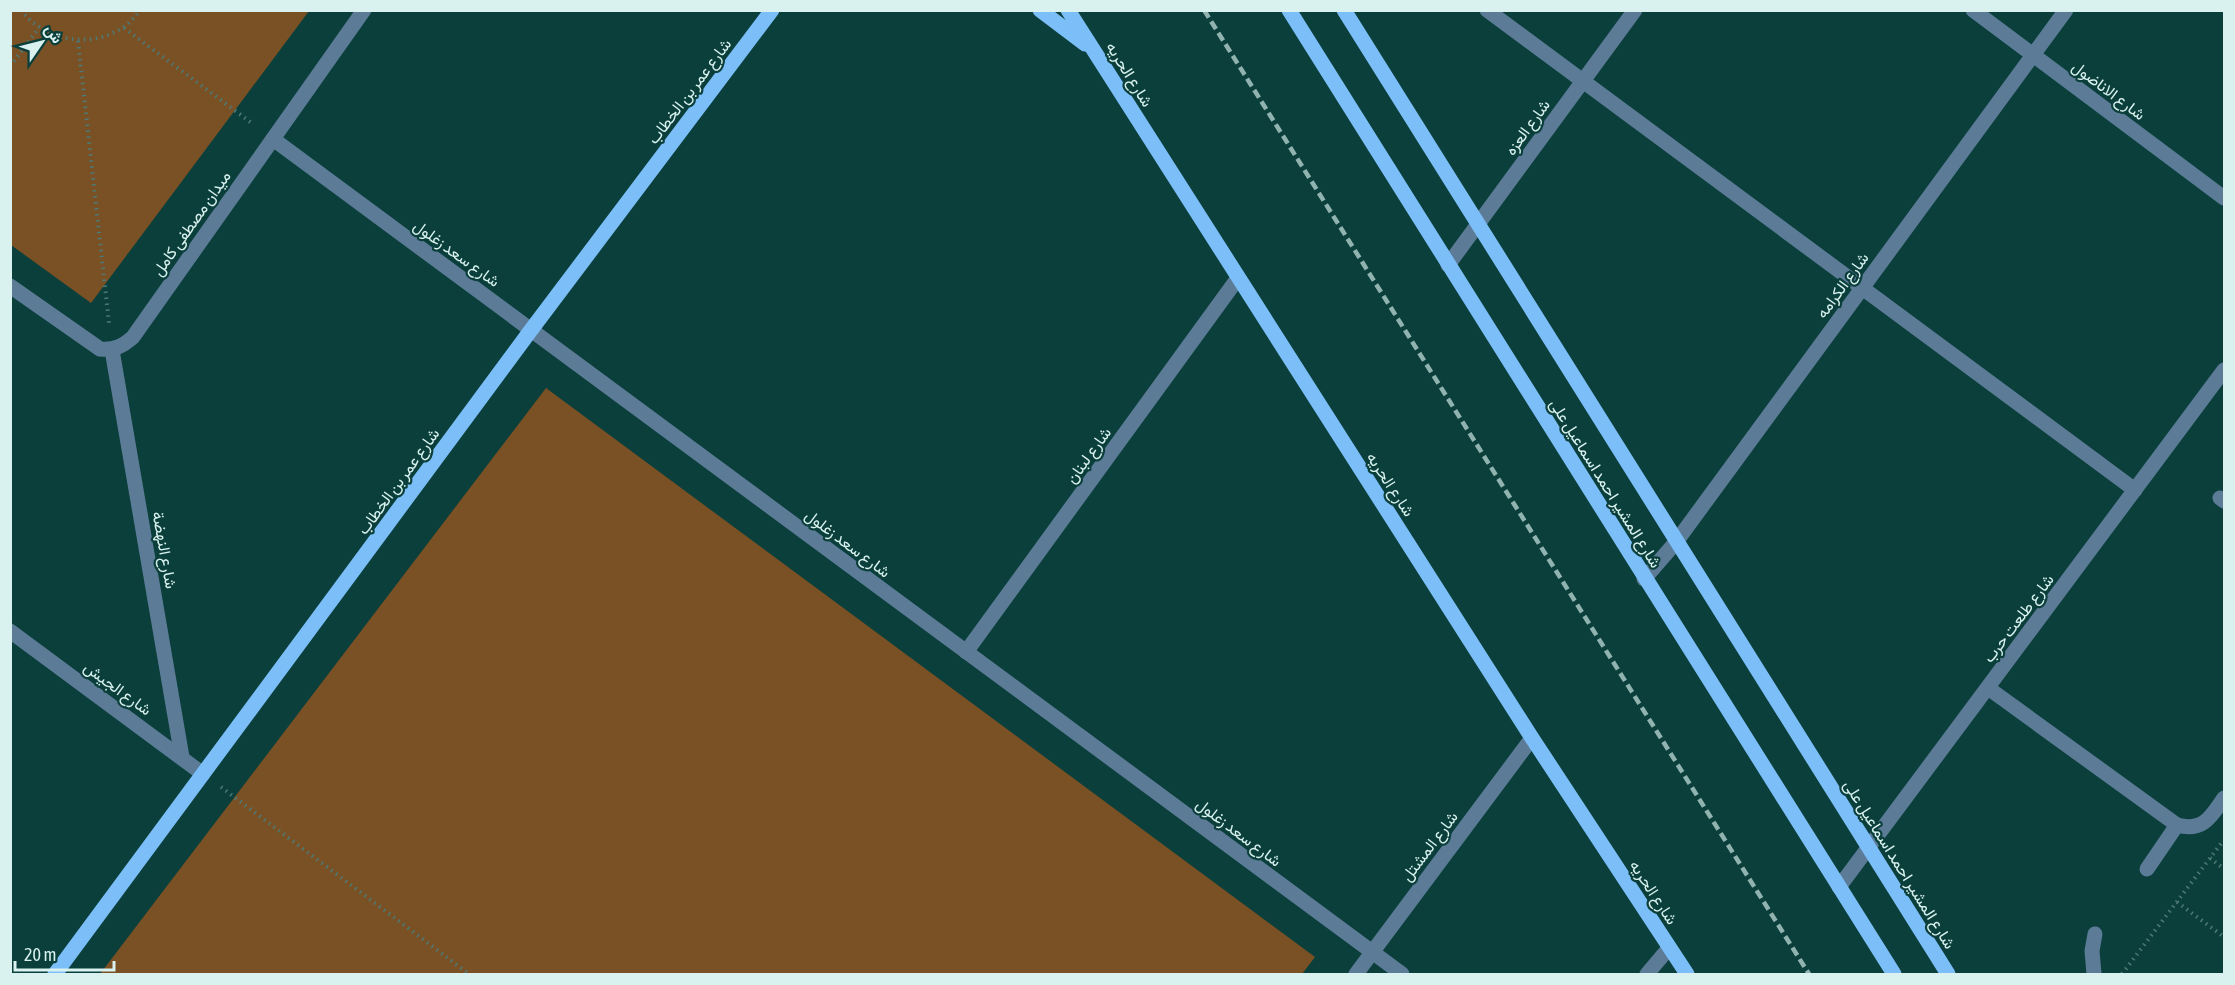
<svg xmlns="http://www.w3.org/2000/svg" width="2235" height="985" viewBox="0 0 2235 985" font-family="'Asap Condensed',Vazirmatn,sans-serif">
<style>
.green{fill:#7a5124}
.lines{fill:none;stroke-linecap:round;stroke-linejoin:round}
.path{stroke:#4e7975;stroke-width:4;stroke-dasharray:1.5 4.5;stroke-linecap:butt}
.minor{stroke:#5c7b97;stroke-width:15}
.major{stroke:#7cbef8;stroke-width:15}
.rail{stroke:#91b3b0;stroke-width:4.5;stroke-dasharray:9 4.5;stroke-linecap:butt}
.labels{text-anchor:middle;stroke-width:4.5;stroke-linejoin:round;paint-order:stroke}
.street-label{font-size:16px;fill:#d9f2ef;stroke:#0b3f3b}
</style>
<rect width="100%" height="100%" fill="#0b3f3b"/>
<g class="green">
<polygon points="11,10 309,11 91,303 11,245"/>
<polygon points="546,388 1315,957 1302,974 100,974"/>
</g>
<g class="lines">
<g class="path">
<path d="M 21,10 C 50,48 112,51 140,10"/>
<polyline points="124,28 253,124"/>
<polyline points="78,41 109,323"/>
<polyline points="10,66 39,28"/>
<polyline points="221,787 469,974"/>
<polyline points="2210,858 2224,869"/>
<polyline points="2177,902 2224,937"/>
<polyline points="2122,974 2223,841"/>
</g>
<g class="minor">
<polyline points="1487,10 2135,490"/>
<polyline points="1973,10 2224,198"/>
<polyline points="273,139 1402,974"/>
<polyline points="1448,265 1635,10"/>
<path d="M 10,286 L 100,349 C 114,350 122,347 133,337 L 364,10"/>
<polyline points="112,350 182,757"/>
<polyline points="2220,498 2224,501"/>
<polyline points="1644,579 1676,542 2066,10"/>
<polyline points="10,631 203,774"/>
<polyline points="966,652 1238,278"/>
<path d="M 1988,688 L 2177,825 C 2203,832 2211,817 2224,798"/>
<polyline points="2147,869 2177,825"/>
<polyline points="1839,887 2224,370"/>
<polyline points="1356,974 1532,738"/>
<polyline points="1647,974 1669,948"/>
<polyline points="2094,974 2092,951 2095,934"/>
</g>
<g class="major">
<polyline points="1040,10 1085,44"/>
<polyline points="1068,10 1532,738 1687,974"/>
<polyline points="1289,10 1894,974"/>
<polyline points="1344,10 1948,974"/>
<polyline points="55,974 531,330 772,10"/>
</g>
<polyline class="rail" points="1204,10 1809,974"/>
</g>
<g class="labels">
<g class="street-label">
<text transform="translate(1130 74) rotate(58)" y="6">شارع الحريه</text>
<text transform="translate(2109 90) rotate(37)" y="6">شارع الاناضول</text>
<text transform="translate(689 91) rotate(-53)" y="6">شارع عمر بن الخطاب</text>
<text transform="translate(1527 127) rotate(-54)" y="6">شارع العزه</text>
<text transform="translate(191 223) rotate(-55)" y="6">ميدان مصطفى كامل</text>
<text transform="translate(457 253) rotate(36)" y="6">شارع سعد زغلول</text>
<text transform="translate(1842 285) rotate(-54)" y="6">شارع الكرامه</text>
<text transform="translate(1088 455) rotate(-54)" y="6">شارع لبنان</text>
<text transform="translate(398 481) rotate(-54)" y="6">شارع عمر بن الخطاب</text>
<text transform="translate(1606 483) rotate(58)" y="6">شارع المشير احمد اسماعيل على</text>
<text transform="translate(1391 484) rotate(57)" y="6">شارع الحريه</text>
<text transform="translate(848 543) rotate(37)" y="6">شارع سعد زغلول</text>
<text transform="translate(165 550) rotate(80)" y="6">شارع النهضة</text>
<text transform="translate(2018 618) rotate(-53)" y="6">شارع طلعت حرب</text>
<text transform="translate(118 688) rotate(36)" y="6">شارع الجيش</text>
<text transform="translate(1239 832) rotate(37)" y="6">شارع سعد زغلول</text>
<text transform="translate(1429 846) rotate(-53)" y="6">شارع المشتل</text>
<text transform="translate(1900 864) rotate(58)" y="6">شارع المشير احمد اسماعيل على</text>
<text transform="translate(1654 892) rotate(57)" y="6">شارع الحريه</text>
</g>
</g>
<rect width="2235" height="985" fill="none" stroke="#d9f2ef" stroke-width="24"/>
<g transform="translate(42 42) rotate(55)" stroke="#0b3f3b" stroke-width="4.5" paint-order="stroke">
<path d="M0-4.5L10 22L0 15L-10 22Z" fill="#d9f2ef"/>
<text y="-9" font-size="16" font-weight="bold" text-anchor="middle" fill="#d9f2ef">ش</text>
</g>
<path d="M15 961v9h99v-9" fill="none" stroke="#d9f2ef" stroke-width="3"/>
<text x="24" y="961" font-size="18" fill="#d9f2ef" stroke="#0b3f3b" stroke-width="4.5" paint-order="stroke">20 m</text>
</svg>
